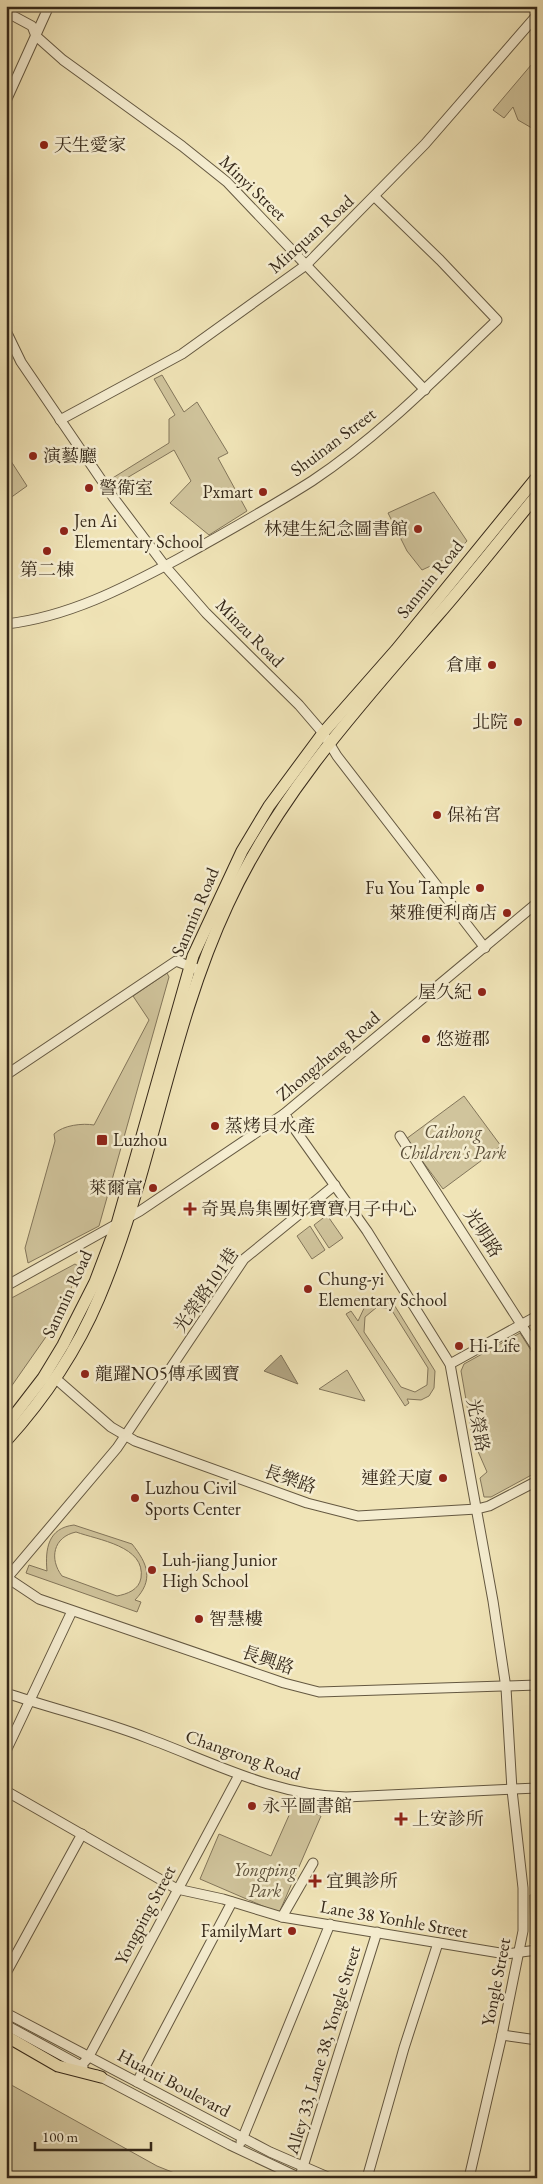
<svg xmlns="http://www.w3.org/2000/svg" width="543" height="2184" viewBox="0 0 543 2184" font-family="'EB Garamond','Noto Serif TC',serif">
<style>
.green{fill:#d0c49c;stroke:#83765b;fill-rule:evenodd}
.water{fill:#b1a482;stroke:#807358}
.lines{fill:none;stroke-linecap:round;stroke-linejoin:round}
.minor-casing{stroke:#645841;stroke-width:11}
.major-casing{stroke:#36291a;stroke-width:13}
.minor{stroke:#f5edd0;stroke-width:9}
.major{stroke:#f0e4b7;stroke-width:11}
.poi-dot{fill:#8f2418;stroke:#f5edd0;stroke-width:2}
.labels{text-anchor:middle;stroke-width:5;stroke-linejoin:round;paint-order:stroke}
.poi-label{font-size:18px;fill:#36291a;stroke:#f5edd0;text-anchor:start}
.street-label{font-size:18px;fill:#36291a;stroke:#f5edd0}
.park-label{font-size:18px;font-style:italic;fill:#5c503a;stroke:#f5edd0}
</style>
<rect width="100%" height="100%" fill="#f0e4b7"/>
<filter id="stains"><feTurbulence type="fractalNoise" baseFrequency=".004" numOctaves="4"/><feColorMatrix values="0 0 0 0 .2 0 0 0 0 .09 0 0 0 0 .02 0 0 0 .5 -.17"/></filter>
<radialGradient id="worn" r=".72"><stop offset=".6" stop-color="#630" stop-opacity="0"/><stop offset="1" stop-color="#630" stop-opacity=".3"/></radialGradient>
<g class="green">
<polygon points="537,58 537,131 518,120 513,107 504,118 493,110"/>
<polygon points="162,375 184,412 197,402 228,453 218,458 247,511 209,535 170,503 191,481 174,450 115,485 111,479 169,443 169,419 175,415 154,379"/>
<polygon points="9,458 27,486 6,501 6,460"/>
<polygon points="434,492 467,541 454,555 422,570 407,551 388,513"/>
<path d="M 167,973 L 169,977 L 99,1226 L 28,1263 L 25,1248 L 55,1141 L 54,1134 C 63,1125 83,1123 94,1125 L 149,1020 L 133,996 Z"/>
<polygon points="464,1096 501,1146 443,1189 406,1139"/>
<polygon points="327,1215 343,1238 329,1248 314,1225"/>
<polygon points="310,1226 325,1250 312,1259 297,1236"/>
<polygon points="75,1264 81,1268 50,1331 6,1394 6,1301"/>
<path d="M 387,1300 L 393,1303 L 435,1371 L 434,1388 L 429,1396 L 421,1400 L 407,1399 L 409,1403 L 405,1406 L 346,1314 L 351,1311 L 358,1321 L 366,1304 L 376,1301 ZM 377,1307 L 391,1309 L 428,1368 L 427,1385 L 415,1392 L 401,1387 L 364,1332 L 365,1317 Z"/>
<polygon points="520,1333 537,1360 537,1472 491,1497 484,1497 480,1478 487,1472 473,1440 461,1371 464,1364"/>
<polygon points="347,1370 365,1401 319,1389"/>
<path d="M 74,1525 L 132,1544 C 148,1564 154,1580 135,1600 L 141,1602 L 137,1612 L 26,1573 L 29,1565 L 47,1571 C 45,1549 48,1528 74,1525 ZM 76,1532 C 98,1540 146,1546 141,1578 C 139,1590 127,1594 117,1596 L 62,1576 C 49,1559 53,1537 76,1532 Z"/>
<polygon points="294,1804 321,1816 279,1913 200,1879 219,1834 271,1856"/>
<polygon points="537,1894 537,1944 531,1944 530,1895"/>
<polygon points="6,2082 157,2166 187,2178 6,2178"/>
</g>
<polygon class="water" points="281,1355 298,1384 264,1371"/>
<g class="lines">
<defs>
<g id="minor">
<polyline points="6,12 32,26 36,36 63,60 182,146 227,182 425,390"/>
<polyline points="6,101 49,6"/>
<polyline points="6,331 21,362 113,497 165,566 206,613 299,705 323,733 337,756 485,948"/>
<polyline points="60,420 182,354 306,265 425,144 537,15"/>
<path d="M 6,624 C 68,617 124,588 178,559 C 223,534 268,509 312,481 C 380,436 438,376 497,320 L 440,260 L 375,197"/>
<polyline points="6,1075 176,961 200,970"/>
<polyline points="284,1114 367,1231 450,1364 493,1601 506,1688 512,1790 523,1888 523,1931 502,2035 469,2178"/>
<polyline points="400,1136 537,1349"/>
<polyline points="6,1286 140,1211 284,1114 537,903"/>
<polyline points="450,1364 537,1316"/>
<polyline points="55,1378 111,1427 135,1441 307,1503 358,1516 477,1509 489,1506 537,1481"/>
<polyline points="6,1577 39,1599 284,1683 319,1692 537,1685"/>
<polyline points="7,1578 117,1448 244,1259 335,1185"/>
<path d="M 6,1693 C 53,1709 101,1720 147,1738 C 212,1762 275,1796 346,1797 L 537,1788"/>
<polyline points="6,1751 72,1611"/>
<polyline points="6,1791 177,1889 223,1899 282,1917 506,1954 537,1950"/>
<polyline points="282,1917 313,1863"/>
<polyline points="6,1973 82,1834"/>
<polyline points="6,2013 270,2152 330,2178"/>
<polyline points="6,2025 83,2067"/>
<polyline points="502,2035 537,2040"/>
<polyline points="78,2069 88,2058 239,1775"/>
<polyline points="97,2075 230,2145 300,2178"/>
<polyline points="137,2082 232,1902"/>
<polyline points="241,2142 330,1924"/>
<polyline points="301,2173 377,1932"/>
<polyline points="367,2178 404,2048 438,1943"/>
</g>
<g id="major">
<polyline points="6,1426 43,1378 63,1345 95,1282 117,1224 193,956 242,851 269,806 323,733 396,650 537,477"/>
<path d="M 6,1441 C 44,1399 77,1350 99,1298 C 153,1170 169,1030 228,904 C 278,795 360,705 438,615 C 472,576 504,535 537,495"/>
<polyline points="6,2036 58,2066 101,2077"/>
</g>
</defs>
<use href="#minor" class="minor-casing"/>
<use href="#major" class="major-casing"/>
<use href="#minor" class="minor"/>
<use href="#major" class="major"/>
</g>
<g class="poi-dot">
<circle cx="44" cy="145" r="5"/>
<circle cx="33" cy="456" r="5"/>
<circle cx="89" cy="488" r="5"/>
<circle cx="263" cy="492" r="5"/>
<circle cx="418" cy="529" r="5"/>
<circle cx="64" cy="531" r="5"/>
<circle cx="47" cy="551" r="5"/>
<circle cx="492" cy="665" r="5"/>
<circle cx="518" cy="722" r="5"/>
<circle cx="437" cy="815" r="5"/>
<circle cx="480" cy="888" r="5"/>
<circle cx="507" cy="913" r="5"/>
<circle cx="482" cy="992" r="5"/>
<circle cx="426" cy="1039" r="5"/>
<circle cx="215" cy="1126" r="5"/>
<rect x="96" y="1134" width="12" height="12" rx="2.5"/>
<circle cx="153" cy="1188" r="5"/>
<path d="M187.5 1201.5h5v5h5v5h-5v5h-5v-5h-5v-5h5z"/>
<circle cx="308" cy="1289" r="5"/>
<circle cx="459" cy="1346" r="5"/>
<circle cx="85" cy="1374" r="5"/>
<circle cx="443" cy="1478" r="5"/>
<circle cx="135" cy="1498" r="5"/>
<circle cx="152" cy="1570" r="5"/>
<circle cx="199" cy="1619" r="5"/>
<circle cx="252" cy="1806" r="5"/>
<path d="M398.5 1811.5h5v5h5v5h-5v5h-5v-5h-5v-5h5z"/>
<path d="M312.5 1873.5h5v5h5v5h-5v5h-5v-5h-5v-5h5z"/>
<circle cx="292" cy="1931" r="5"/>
</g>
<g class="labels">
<g class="poi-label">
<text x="54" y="151">天生愛家</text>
<text x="43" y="462">演藝廳</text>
<text x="99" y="494">警衛室</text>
<text x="253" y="498" text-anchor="end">Pxmart</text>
<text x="74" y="527">Jen Ai<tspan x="74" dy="21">Elementary School</tspan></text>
<text x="408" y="535" text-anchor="end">林建生紀念圖書館</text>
<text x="47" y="576" text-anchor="middle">第二棟</text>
<text x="482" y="671" text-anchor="end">倉庫</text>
<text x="508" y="728" text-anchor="end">北院</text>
<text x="447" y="821">保祐宮</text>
<text x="470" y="894" text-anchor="end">Fu You Tample</text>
<text x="497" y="919" text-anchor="end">萊雅便利商店</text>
<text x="472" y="998" text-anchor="end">屋久紀</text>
<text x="436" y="1045">悠遊郡</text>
<text x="225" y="1132">蒸烤貝水產</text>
<text x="113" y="1146">Luzhou</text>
<text x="143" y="1194" text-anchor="end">萊爾富</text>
<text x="201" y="1215">奇異鳥集團好寶寶月子中心</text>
<text x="318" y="1285">Chung-yi<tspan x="318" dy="21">Elementary School</tspan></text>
<text x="469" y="1352">Hi-Life</text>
<text x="95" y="1380">龍躍NO5傳承國寶</text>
<text x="433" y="1484" text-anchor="end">連銓天廈</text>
<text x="145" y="1494">Luzhou Civil<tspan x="145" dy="21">Sports Center</tspan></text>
<text x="162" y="1566">Luh-jiang Junior<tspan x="162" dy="21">High School</tspan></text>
<text x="209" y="1625">智慧樓</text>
<text x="262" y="1812">永平圖書館</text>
<text x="412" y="1825">上安診所</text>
<text x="326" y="1887">宜興診所</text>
<text x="282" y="1937" text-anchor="end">FamilyMart</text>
</g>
<g class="street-label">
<text transform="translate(253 188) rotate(44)" y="6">Minyi Street</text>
<text transform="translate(311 234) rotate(-42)" y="6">Minquan Road</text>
<text transform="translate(333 442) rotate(-37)" y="6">Shuinan Street</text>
<text transform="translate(430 579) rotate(-51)" y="6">Sanmin Road</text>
<text transform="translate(250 633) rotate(45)" y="6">Minzu Road</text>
<text transform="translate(195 912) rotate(-67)" y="6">Sanmin Road</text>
<text transform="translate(328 1056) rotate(-40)" y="6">Zhongzheng Road</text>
<text transform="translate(483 1233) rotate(57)" y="6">光明路</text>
<text transform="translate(206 1290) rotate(-55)" y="6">光榮路101巷</text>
<text transform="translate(67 1294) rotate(-65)" y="6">Sanmin Road</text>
<text transform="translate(478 1425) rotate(79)" y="6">光榮路</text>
<text transform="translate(290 1479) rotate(19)" y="6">長樂路</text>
<text transform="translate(268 1660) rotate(19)" y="6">長興路</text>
<text transform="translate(243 1755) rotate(19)" y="6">Changrong Road</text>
<text transform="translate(145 1915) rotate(-62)" y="6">Yongping Street</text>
<text transform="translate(394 1919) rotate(10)" y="6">Lane 38 Yonhle Street</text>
<text transform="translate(496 1982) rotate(-79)" y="6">Yongle Street</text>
<text transform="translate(323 2050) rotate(-73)" y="6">Alley 33, Lane 38, Yongle Street</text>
<text transform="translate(174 2083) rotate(28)" y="6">Huanti Boulevard</text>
</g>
<g class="park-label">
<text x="453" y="1138">Caihong<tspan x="453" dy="21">Children's Park</tspan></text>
<text x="265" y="1876">Yongping<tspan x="265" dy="21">Park</tspan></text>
</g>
</g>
<rect width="543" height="2184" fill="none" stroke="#f0e4b7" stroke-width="25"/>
<rect x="8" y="8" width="528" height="2169" fill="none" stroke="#36291a" stroke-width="2.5"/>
<rect x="12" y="12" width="518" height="2159" fill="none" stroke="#36291a"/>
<path d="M35 2142v8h116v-8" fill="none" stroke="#36291a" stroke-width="2.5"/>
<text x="42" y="2142" font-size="15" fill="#36291a" stroke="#f5edd0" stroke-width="4" paint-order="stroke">100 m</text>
<rect width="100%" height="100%" filter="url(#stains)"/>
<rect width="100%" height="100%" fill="url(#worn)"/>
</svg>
